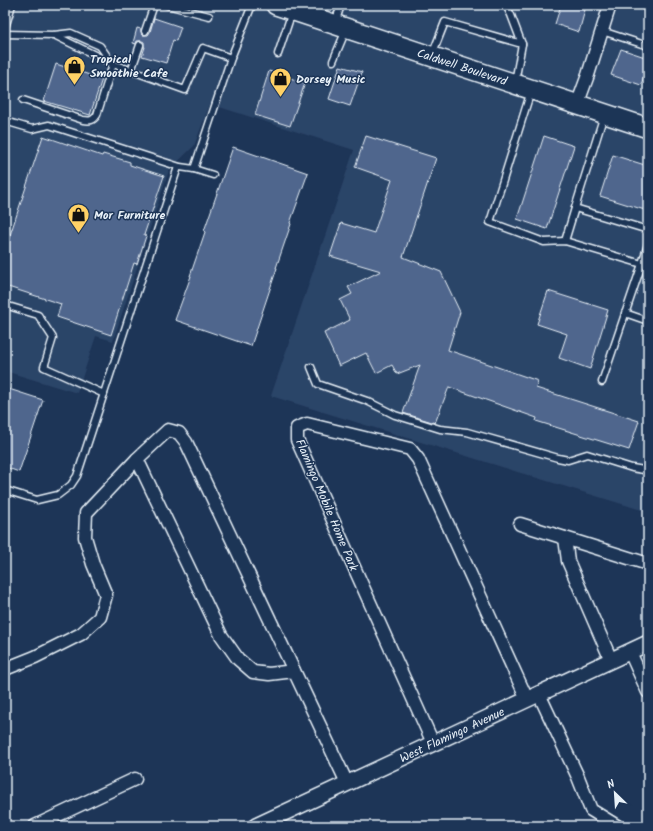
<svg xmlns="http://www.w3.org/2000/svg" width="653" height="831" viewBox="0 0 653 831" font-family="Kalam,sans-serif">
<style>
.built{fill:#2c4467}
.building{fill:#50668d;stroke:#e8f1f8}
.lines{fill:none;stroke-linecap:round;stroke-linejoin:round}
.service-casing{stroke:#e8f1f8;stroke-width:9}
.minor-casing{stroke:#e8f1f8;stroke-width:15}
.tertiary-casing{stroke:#e8f1f8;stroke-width:18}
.primary-casing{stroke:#e8f1f8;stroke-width:22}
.service{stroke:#1d3557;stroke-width:6}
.minor{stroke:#1d3557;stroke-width:12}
.tertiary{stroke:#1d3557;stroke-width:15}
.primary{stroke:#1d3557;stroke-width:19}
.labels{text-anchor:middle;stroke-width:3;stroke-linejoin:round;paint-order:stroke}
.poi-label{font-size:12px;font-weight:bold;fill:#e8f1f8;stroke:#1d3557;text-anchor:start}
.street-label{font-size:12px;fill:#e8f1f8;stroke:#1d3557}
</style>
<rect width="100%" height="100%" fill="#1d3557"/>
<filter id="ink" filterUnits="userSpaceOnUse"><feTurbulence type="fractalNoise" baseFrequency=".025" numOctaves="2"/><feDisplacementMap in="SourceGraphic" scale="8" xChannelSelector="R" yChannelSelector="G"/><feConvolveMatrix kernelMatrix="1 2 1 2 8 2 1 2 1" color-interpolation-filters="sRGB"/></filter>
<g filter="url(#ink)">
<polygon class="built" points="5,5 648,5 648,512 271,396 354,150 210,104 194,146 169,170 113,341 96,336 77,393 5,371"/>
<g class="building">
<polygon points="561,5 573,5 585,10 579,32 555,24"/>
<polygon points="154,18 181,27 176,41 173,40 166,63 142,56 145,47 144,47 144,42 142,41 137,41 136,44 133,43 137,28 141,29 141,32 143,35 148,35 150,32"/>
<polygon points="621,49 648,58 648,64 641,85 611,75"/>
<polygon points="56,64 102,79 90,115 44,101"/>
<polygon points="340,66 362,72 350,106 329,99"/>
<polygon points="269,71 305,83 290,126 255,115"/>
<polygon points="43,136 102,156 103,154 130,162 130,165 164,176 144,235 146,236 137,264 134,263 111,335 57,317 61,304 5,286 5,250"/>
<polygon points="366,136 436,158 403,257 441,272 460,312 448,350 538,381 536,388 639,421 629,450 536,421 537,418 449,387 435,423 403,413 420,365 397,374 392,365 376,373 366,353 339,366 324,333 350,320 340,300 352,294 348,287 381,271 330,256 341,223 374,233 392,180 355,167"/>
<polygon points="544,136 574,146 547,229 517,219"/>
<polygon points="233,147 308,173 290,223 291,224 276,268 277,268 251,346 175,320 191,276 190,276 205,232 204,231"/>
<polygon points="613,155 648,166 648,211 600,196"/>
<polygon points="548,291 608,310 590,369 559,358 567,334 537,324"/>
<polygon points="9,389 43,400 19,472 5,467 5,401"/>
</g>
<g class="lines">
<defs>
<g id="service">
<polyline points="167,5 209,16"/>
<polyline points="506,5 511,15 522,44 515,82"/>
<polyline points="335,23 341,5"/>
<polyline points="5,28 12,5"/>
<polyline points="145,31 154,5"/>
<polyline points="602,31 648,46"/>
<polyline points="5,34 54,35 71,33 100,46 112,63"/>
<polyline points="54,35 113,64 185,90 203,48 231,58"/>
<polyline points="278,54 292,12"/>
<polyline points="432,55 445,22 522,44"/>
<polyline points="333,61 346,30"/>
<polyline points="131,71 140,45"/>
<polyline points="531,91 490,222 544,242 565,241 642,264 602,382"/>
<path d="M 23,100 L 83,120 C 90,121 93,121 97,115 L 113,64"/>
<polyline points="604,115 575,208 648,230"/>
<polyline points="5,121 32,129 49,125 180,167 194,169 213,175"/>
<polyline points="194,169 231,58 252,5"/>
<polyline points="565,241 575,208"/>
<polyline points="642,264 648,244"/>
<polyline points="5,305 38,315 53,338 44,367 104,394"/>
<polyline points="625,313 648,321"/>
<polyline points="311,367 318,384 367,401 395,415 440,429 467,432 558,458 568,460 587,454 632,468 644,470 648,469"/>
<polyline points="5,490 37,500 58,495 71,485 77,476 178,167"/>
</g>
<g id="minor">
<polyline points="577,105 588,75 610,5"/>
<polyline points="137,459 221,635 238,659 253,672 269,674 294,671"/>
<polyline points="520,524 648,564"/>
<polyline points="565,538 568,561 611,660"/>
<polyline points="630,652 648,692"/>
<polyline points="5,669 35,657 81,634 100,617 106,595 93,564 85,537 86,513 137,459 168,430 179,433 186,442 347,783"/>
<polyline points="539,694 578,777 591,810 617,826"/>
<polyline points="433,743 297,440 297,428 307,424 410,449 418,459 527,699"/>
<polyline points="35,826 135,779"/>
</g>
<polyline id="tertiary" points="256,826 648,643"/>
<polyline id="primary" points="276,5 648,128"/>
</defs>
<use href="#service" class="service-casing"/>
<use href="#minor" class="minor-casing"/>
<use href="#tertiary" class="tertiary-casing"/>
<use href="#primary" class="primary-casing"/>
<use href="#service" class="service"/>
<use href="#minor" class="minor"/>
<use href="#tertiary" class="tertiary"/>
<use href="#primary" class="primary"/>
</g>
</g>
<defs>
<symbol id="shop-pin" viewBox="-11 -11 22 30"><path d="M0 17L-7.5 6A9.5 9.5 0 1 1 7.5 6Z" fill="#ffd166" stroke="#1d3557"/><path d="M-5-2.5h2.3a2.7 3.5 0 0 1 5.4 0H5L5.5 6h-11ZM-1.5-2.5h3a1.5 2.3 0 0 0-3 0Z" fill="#111"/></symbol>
</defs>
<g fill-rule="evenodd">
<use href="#shop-pin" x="62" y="54" width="25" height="34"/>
<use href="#shop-pin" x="268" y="66" width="25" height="34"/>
<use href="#shop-pin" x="66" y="202" width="25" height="34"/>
</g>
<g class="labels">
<g class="poi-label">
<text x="90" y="63">Tropical<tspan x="90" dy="14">Smoothie Cafe</tspan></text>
<text x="296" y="83">Dorsey Music</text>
<text x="94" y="219">Mor Furniture</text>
</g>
<g class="street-label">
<text transform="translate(462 67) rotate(18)" y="4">Caldwell Boulevard</text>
<text transform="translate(327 505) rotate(67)" y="4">Flamingo Mobile Home Park</text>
<text transform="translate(452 735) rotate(-25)" y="4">West Flamingo Avenue</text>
</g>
</g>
<rect width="653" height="831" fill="none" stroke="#1d3557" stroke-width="20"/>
<rect x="10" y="10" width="633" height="811" fill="none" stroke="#e8f1f8" stroke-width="1.5" filter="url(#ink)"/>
<g transform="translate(615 793) rotate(335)" stroke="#1d3557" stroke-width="3" paint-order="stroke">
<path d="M0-3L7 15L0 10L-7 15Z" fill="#e8f1f8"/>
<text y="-6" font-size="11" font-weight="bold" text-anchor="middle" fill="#e8f1f8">N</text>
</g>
</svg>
